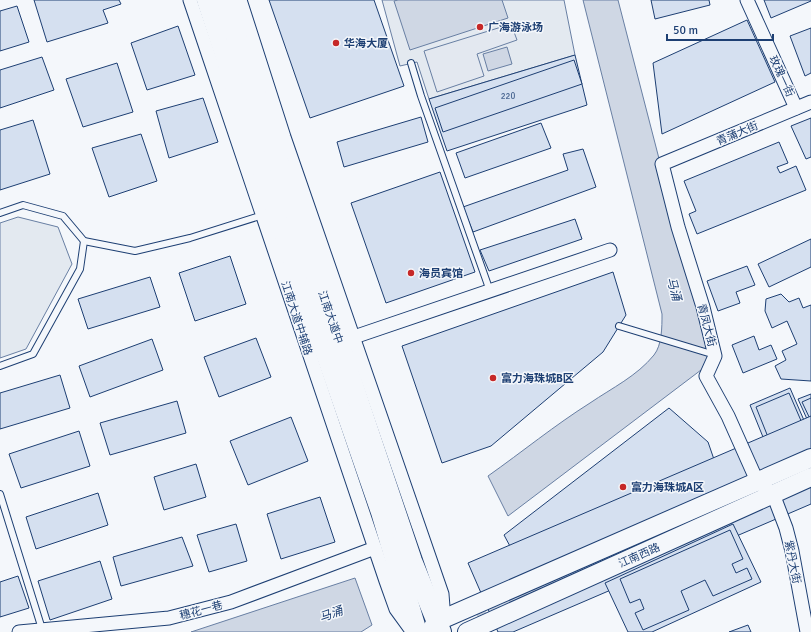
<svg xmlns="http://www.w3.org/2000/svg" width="811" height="632" viewBox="0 0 811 632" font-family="Signika,'Noto Sans SC',sans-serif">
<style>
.green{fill:#e3e9f0;stroke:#687fa3}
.parking{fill:#e3e8f0;stroke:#687fa3}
.water{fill:#cfd7e4;stroke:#687fa3}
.building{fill:#d5e0f0;stroke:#1d3f73}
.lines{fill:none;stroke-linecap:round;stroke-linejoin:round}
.pedestrian-tunnel{stroke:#c9d2e0;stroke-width:10;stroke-dasharray:10 5;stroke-linecap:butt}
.service-casing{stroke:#1d3f73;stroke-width:8}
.minor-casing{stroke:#1d3f73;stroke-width:15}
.secondary-casing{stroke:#1d3f73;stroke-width:20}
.primary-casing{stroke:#1d3f73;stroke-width:22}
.service{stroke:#f4f7fb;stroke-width:6}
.minor{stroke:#f4f7fb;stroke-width:13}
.secondary{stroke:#f4f7fb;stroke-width:18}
.primary{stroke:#f4f7fb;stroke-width:20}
.poi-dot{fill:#c62828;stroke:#f4f7fb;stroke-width:1.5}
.labels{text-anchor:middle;stroke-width:3;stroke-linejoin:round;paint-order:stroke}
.number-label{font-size:9px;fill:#4b6792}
.poi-label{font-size:11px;font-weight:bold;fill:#1d3f73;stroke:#f4f7fb;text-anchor:start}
.street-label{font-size:11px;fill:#1d3f73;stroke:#f4f7fb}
.water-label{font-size:12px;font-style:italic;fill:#1d3f73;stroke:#f4f7fb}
</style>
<rect width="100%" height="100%" fill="#f4f7fb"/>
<g class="green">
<polygon points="382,0 564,0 575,55 429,99 417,62 400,66"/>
<polygon points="18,217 58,227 72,264 26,349 0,358 0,223"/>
</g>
<polygon class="parking" points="511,24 517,40 477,54 484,76 437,92 424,51"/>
<g class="water">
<polygon points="398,0 502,0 508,18 410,50 394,1"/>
<path d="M 583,0 L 618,0 L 709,352 L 705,366 L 701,370 L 508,516 L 488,476 C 522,452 555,425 590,403 C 612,388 637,376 654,355 C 662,345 662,327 662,314 Z"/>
<polygon points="507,47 512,64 488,71 483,54"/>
<polygon points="355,578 372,625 361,632 191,632"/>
</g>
<g class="building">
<polygon points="34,0 119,0 121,4 103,10 108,23 47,42"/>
<polygon points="269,0 374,0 404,86 310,118"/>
<polygon points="651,0 709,0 710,5 655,19"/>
<polygon points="764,0 811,0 811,1 771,18"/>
<polygon points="17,6 29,42 0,51 0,11"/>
<polygon points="747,20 775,82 662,134 653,63"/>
<polygon points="178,26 195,75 147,90 131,43"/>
<polygon points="811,28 811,73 805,76 790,36"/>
<polygon points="575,55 587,105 447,151 429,99"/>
<polygon points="42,57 54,90 0,108 0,70"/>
<polygon points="574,60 582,84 443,132 435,108"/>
<polygon points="117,63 133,112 83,127 66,79"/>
<polygon points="203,98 218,142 169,158 156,111"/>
<polygon points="421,117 428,142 344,167 337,142"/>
<polygon points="811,118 811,157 806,159 791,126"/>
<polygon points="33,120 50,174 0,190 0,130"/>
<polygon points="541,123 551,148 465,178 456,153"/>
<polygon points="141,134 157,181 109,197 92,148"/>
<polygon points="779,142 788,163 777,167 780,173 796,166 806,190 697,234 689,214 696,211 684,181"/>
<polygon points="583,149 596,187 473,232 463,207 568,170 563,154"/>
<polygon points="440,172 475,272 386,303 351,203"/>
<polygon points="575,219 582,239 489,271 480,250"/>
<polygon points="811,239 811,267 769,287 758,264"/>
<polygon points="230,256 246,304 195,321 179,273"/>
<polygon points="747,266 755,285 736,292 740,303 718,311 707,281"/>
<polygon points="613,272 626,315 603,352 491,446 442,463 402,346"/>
<polygon points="150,277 160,307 88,329 78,299"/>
<polygon points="781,294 789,302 799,298 803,308 811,305 811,381 781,379 775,366 786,360 782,351 797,344 787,321 772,328 765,311 766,299"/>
<polygon points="754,336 759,350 771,345 777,359 743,373 732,345"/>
<polygon points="256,338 271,377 219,397 204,357"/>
<polygon points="152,339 163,370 90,397 79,366"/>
<polygon points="60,375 70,408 0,429 0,393"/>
<polygon points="790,388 806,425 765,442 750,405"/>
<polygon points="789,393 802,423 768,437 756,407"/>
<polygon points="811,394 811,428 798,399"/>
<polygon points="811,398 811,421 802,402"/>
<polygon points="177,401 186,433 110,455 100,423"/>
<polygon points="669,408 708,442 718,471 519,563 504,535"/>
<polygon points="811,416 811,504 513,632 498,632 468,563"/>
<polygon points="291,417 308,461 248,485 230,441"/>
<polygon points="79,431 90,466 21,488 9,454"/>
<polygon points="196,464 206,497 164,510 154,477"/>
<polygon points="98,493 108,525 36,549 26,517"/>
<polygon points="320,497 335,542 281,559 267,514"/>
<polygon points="236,524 247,561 209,572 197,535"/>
<polygon points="733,524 761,582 652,632 628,632 605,583"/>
<polygon points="730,530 743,559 732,564 736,573 747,568 752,579 713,596 705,580 681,591 689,610 643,630 635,613 644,609 640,599 630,603 620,579"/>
<polygon points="182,537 193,566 121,586 113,557"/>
<polygon points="100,561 112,599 50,620 38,581"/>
<polygon points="18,576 29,608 0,617 0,582"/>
<polygon points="748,625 751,632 729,632"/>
</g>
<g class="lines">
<polyline class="pedestrian-tunnel" points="477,616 591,566"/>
<defs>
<g id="service">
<polyline points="411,63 421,96 490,291"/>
<polyline points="0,213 23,205 63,216 84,241 135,251 190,238 263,215"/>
<polyline points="619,326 715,355"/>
<polyline points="0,366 33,354 80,269 84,241"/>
<polyline points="0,494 42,629"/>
</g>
<g id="minor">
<polyline points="190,0 386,581 396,609 412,631"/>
<polyline points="240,0 284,137 442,594 443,607 436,622"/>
<polyline points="747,0 796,108"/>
<polyline points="354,337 610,250"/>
<polyline points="19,632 169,618 231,602 375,548"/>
<polyline points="807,632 792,551 786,528 773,494 757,481 728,416 706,376 715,356 703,307 678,227 662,164 811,102"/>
</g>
<g id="secondary">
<polyline points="430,632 436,622 811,458"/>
<polyline points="467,632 811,477"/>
</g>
<g id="primary">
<polyline points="207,0 276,210 381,512 417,632"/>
<polyline points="224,0 412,561 441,632"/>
</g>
</defs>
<use href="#service" class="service-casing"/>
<use href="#minor" class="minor-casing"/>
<use href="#secondary" class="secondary-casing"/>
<use href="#primary" class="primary-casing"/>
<use href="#service" class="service"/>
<use href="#minor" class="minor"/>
<use href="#secondary" class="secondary"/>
<use href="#primary" class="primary"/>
</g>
<g class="poi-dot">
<circle cx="480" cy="27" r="4"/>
<circle cx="336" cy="43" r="4"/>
<circle cx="411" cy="273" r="4"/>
<circle cx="493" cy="378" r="4"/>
<circle cx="623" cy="487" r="4"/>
</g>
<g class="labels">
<g class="number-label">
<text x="508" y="99">220</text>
</g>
<g class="poi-label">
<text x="488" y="31">广海游泳场</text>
<text x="344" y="47">华海大厦</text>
<text x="419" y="277">海员宾馆</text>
<text x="501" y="382">富力海珠城B区</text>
<text x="631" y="491">富力海珠城A区</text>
</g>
<g class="street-label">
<text transform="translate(782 76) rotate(65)" y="4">玫瑰一街</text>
<text transform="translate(737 133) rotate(-23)" y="4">青蒲大街</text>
<text transform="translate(331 317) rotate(71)" y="4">江南大道中</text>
<text transform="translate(297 318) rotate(72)" y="4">江南大道中辅路</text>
<text transform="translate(707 325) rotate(75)" y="4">青凤大街</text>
<text transform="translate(639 555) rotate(-24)" y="4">江南西路</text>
<text transform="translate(793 562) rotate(79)" y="4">紫丹大街</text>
<text transform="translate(201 610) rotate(-15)" y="4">穗花一巷</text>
</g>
<g class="water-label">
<text transform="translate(674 289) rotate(75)" y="4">马涌</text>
<text transform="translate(331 614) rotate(-19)" y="4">马涌</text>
</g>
</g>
<path d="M667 34v6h106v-6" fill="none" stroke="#1d3f73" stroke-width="2"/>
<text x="673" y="34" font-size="12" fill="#1d3f73" stroke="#f4f7fb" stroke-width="3" paint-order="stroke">50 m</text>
</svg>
